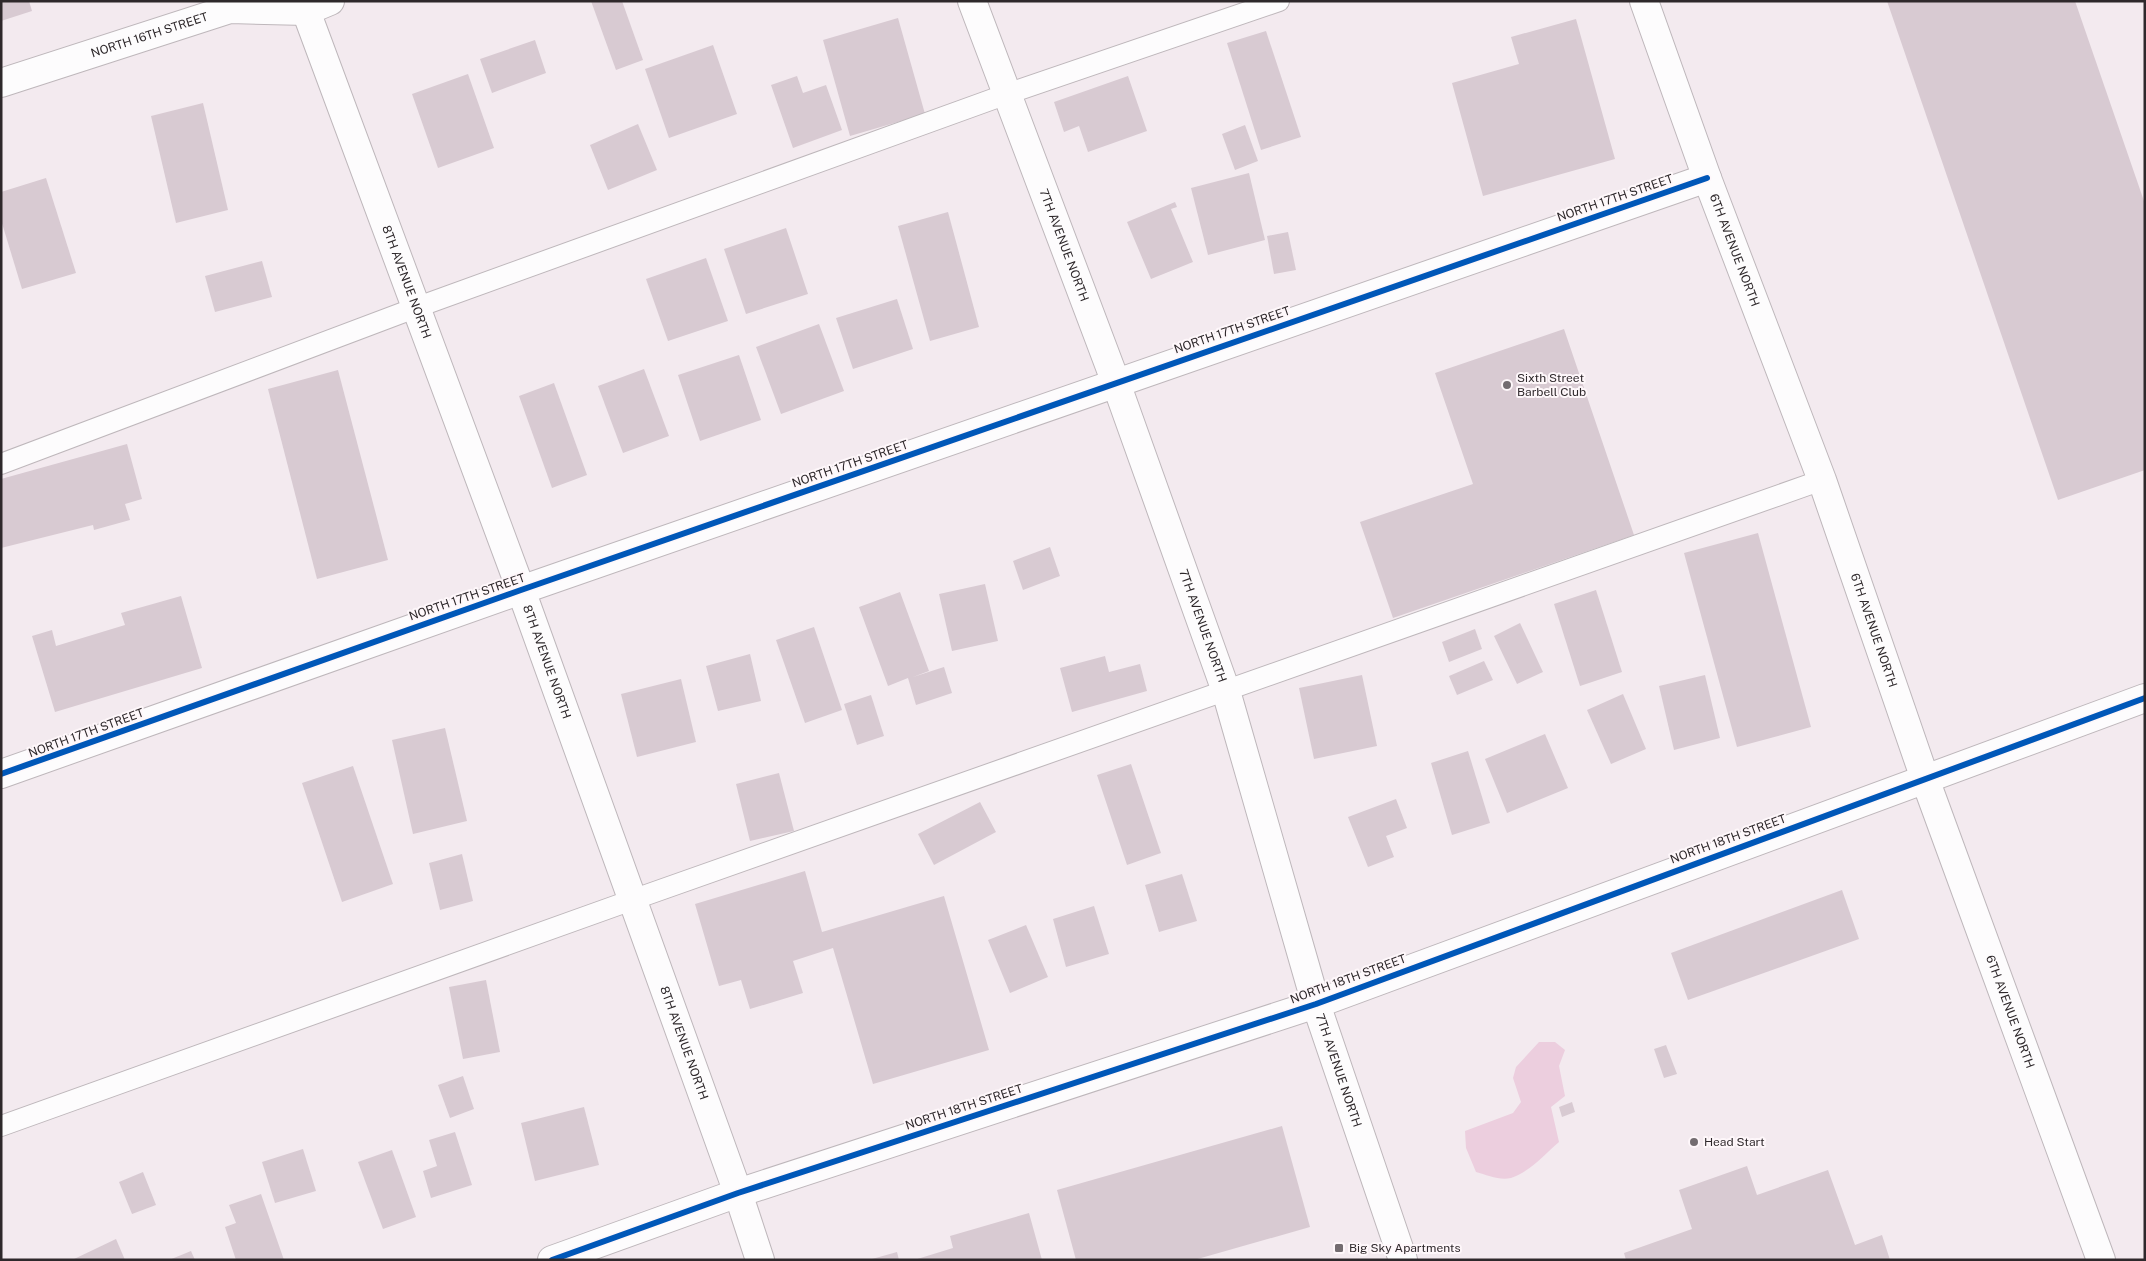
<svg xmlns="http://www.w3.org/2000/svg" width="2146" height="1261" viewBox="0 0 2146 1261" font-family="'Public Sans',sans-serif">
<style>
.green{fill:#eccede}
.building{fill:#d8cad2}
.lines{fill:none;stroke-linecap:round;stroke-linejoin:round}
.service-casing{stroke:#beb7bb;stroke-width:22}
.minor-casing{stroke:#beb7bb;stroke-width:30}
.primary-casing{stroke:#beb7bb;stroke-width:30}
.service{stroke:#fdfcfd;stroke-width:20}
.minor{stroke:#fdfcfd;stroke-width:28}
.primary{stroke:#fdfcfd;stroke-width:28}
.cycleway-casing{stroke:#fef7fa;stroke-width:9}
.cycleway{stroke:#0057b8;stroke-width:6}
.poi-dot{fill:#736c70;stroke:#fef7fa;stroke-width:2}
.labels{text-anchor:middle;stroke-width:4;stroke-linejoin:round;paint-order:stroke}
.street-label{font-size:12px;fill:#2e282b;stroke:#fef7fa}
.poi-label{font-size:12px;fill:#2e282b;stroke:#fef7fa;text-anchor:start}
</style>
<rect width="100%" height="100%" fill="#f3eaef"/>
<path class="green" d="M 1539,1042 L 1555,1042 L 1565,1050 L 1559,1066 L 1565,1096 L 1551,1107 L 1559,1142 C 1545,1154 1530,1172 1511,1178 C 1500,1181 1487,1175 1476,1172 L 1466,1148 L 1465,1131 L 1513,1113 L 1521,1102 L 1513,1078 L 1516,1067 Z"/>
<g class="building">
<polygon points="1,1 29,1 32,11 1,21"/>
<polygon points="591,1 622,1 643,60 616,70"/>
<polygon points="1887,1 2075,1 2145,204 2145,470 2058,500"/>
<polygon points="898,18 925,114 850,136 823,40"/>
<polygon points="1576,19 1615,159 1483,196 1452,83 1519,64 1511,37"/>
<polygon points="1266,31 1301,137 1261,150 1227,43"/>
<polygon points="535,40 546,73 492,93 480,59"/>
<polygon points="713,45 737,114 669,138 645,69"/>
<polygon points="468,74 494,148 438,168 412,94"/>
<polygon points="797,76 803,93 826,85 842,130 793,148 771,85"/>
<polygon points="1128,76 1147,131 1088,152 1079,126 1064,132 1054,102"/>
<polygon points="203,103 228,210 176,223 151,116"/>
<polygon points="638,124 657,170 608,190 590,145"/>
<polygon points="1245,125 1258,161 1235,170 1222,134"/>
<polygon points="1249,173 1265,240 1208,255 1191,188"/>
<polygon points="46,178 76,273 22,289 1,220 1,192"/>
<polygon points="1175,202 1177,207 1171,209 1193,262 1151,279 1127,222"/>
<polygon points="948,212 979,327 930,341 898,226"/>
<polygon points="786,228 808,294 746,314 724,249"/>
<polygon points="1288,232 1296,270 1274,274 1267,236"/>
<polygon points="706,258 728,321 668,341 646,279"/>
<polygon points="262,261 272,297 215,312 205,276"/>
<polygon points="897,299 913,349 853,369 836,318"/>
<polygon points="819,324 844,391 781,414 756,347"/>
<polygon points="1564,329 1634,535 1393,618 1360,522 1473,484 1435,373"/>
<polygon points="739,355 761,420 700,441 678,375"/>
<polygon points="644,369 669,436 623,453 598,386"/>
<polygon points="338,370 388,560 317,579 268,389"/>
<polygon points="554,383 587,475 552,488 519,396"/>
<polygon points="127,444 142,499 125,504 130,520 94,530 93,525 1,548 1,479"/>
<polygon points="1758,533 1811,727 1737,747 1684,553"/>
<polygon points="1050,547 1060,576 1023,590 1013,561"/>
<polygon points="985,584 998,641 952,651 939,594"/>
<polygon points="1596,590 1622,672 1580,686 1554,604"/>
<polygon points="900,592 929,671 913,677 944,667 952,693 916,705 908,678 888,686 859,607"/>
<polygon points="181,596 202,668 55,712 32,636 52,630 56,646 125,625 121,613"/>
<polygon points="1520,623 1543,672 1517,684 1494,636"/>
<polygon points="814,627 842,710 805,723 776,640"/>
<polygon points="1475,629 1482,649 1449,662 1442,642"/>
<polygon points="750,654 761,701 718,711 706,666"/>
<polygon points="1105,656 1109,672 1140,664 1147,691 1072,712 1060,668"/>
<polygon points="1484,661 1493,680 1457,695 1449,676"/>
<polygon points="1362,675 1377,746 1314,759 1299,688"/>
<polygon points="1705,675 1720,738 1674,750 1659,686"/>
<polygon points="681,679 696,742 637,757 621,694"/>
<polygon points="1623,694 1646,749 1611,764 1587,710"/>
<polygon points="871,695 884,736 857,745 844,704"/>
<polygon points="445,728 467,821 413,834 392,740"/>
<polygon points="1545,734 1568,788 1507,813 1485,759"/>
<polygon points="1468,751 1490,823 1452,835 1431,763"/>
<polygon points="1131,764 1161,853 1127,865 1097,775"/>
<polygon points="353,766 393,884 342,902 302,783"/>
<polygon points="779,773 794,831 750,841 736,784"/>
<polygon points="1396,799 1407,828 1386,836 1394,857 1368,867 1348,817"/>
<polygon points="980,802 996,832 934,865 918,834"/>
<polygon points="462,854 473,901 440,910 429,863"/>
<polygon points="805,871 822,932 944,896 989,1050 873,1084 833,948 793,961 803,993 750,1009 741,980 719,986 695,904"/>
<polygon points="1182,874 1197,921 1159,932 1145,885"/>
<polygon points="1842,890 1859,939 1688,1000 1671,953"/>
<polygon points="1094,906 1109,954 1066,967 1053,919"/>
<polygon points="1026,925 1048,977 1010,993 988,940"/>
<polygon points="486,980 500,1052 463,1059 449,987"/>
<polygon points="1666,1045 1677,1074 1664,1078 1654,1049"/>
<polygon points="463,1076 474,1109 450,1118 438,1085"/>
<polygon points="1572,1102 1575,1112 1562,1117 1559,1107"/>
<polygon points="584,1107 599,1165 535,1181 521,1123"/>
<polygon points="1282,1126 1310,1227 1194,1260 1076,1260 1057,1190"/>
<polygon points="455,1132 472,1185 431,1198 423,1171 437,1166 429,1140"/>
<polygon points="303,1149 316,1191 275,1203 262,1162"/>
<polygon points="392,1150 416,1217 383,1229 358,1162"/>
<polygon points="1747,1166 1757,1195 1828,1170 1855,1245 1882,1235 1890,1260 1626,1260 1624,1253 1692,1229 1679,1190"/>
<polygon points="143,1172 156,1205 132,1214 119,1182"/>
<polygon points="261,1194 284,1260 236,1260 225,1227 236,1223 229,1205"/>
<polygon points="1029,1213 1042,1260 914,1260 953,1248 950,1236"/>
<polygon points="116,1239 125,1260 72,1260"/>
<polygon points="191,1251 195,1260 169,1260"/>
<polygon points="897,1252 899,1260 872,1260 872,1259"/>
</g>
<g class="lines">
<defs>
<g id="service">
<polyline points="1,464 415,308 1007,94 1279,1"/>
<polyline points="1,1126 632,900 1822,480"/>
</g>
<g id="minor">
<path id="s1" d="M 972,1 L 1116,383 L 1226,691 L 1316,1004 L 1403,1260"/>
<path id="s2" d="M 306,11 L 521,590 L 738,1193 L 760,1260"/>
<path id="s3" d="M 1,83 L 230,9 L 306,11 L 330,1"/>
<polyline points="1,774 521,590 1707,178"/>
<polyline points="552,1260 738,1193 1316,1004 2145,698"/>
</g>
<g id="primary">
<path id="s4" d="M 1644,1 L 1707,178 L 1822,480 L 1925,779 L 2101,1260"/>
</g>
</defs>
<use href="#service" class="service-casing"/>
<use href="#minor" class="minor-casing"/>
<use href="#primary" class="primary-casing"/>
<use href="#service" class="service"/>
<use href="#minor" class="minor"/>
<use href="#primary" class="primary"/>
<defs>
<g id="cycleway">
<polyline points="1,774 521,590 1707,178"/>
<polyline points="552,1260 738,1193 1316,1004 2145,698"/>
</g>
</defs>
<use href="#cycleway" class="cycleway-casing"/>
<use href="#cycleway" class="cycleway"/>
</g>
<g class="poi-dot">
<circle cx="1507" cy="385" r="5"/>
<circle cx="1694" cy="1142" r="5"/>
<rect x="1334" y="1243" width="10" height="10" rx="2.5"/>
</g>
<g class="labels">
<g class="street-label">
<text dy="4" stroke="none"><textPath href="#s3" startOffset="156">NORTH 16TH STREET</textPath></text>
<text transform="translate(1615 198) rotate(-19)" y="4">NORTH 17TH STREET</text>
<text dy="4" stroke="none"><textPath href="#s1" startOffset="261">7TH AVENUE NORTH</textPath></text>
<text dy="4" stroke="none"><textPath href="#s4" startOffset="265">6TH AVENUE NORTH</textPath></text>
<text dy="4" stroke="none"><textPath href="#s2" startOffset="289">8TH AVENUE NORTH</textPath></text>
<text transform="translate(1232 330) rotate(-19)" y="4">NORTH 17TH STREET</text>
<text transform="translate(850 464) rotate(-19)" y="4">NORTH 17TH STREET</text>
<text transform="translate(467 597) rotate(-19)" y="4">NORTH 17TH STREET</text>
<text dy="4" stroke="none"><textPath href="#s1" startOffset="666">7TH AVENUE NORTH</textPath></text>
<text dy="4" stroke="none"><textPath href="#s4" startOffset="670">6TH AVENUE NORTH</textPath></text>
<text dy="4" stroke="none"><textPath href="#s2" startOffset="694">8TH AVENUE NORTH</textPath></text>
<text transform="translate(86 733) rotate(-20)" y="4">NORTH 17TH STREET</text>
<text transform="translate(1728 839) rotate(-20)" y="4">NORTH 18TH STREET</text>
<text transform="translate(1348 979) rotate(-20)" y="4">NORTH 18TH STREET</text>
<text dy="4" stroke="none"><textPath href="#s4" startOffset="1075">6TH AVENUE NORTH</textPath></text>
<text dy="4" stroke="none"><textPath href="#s2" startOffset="1099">8TH AVENUE NORTH</textPath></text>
<text dy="4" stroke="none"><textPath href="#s1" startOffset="1131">7TH AVENUE NORTH</textPath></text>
<text transform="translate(964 1107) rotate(-18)" y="4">NORTH 18TH STREET</text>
</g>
<g class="poi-label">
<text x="1517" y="382">Sixth Street<tspan x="1517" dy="14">Barbell Club</tspan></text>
<text x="1704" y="1146">Head Start</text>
<text x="1349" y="1252">Big Sky Apartments</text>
</g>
</g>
<rect width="2146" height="1261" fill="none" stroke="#2e282b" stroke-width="5"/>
</svg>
